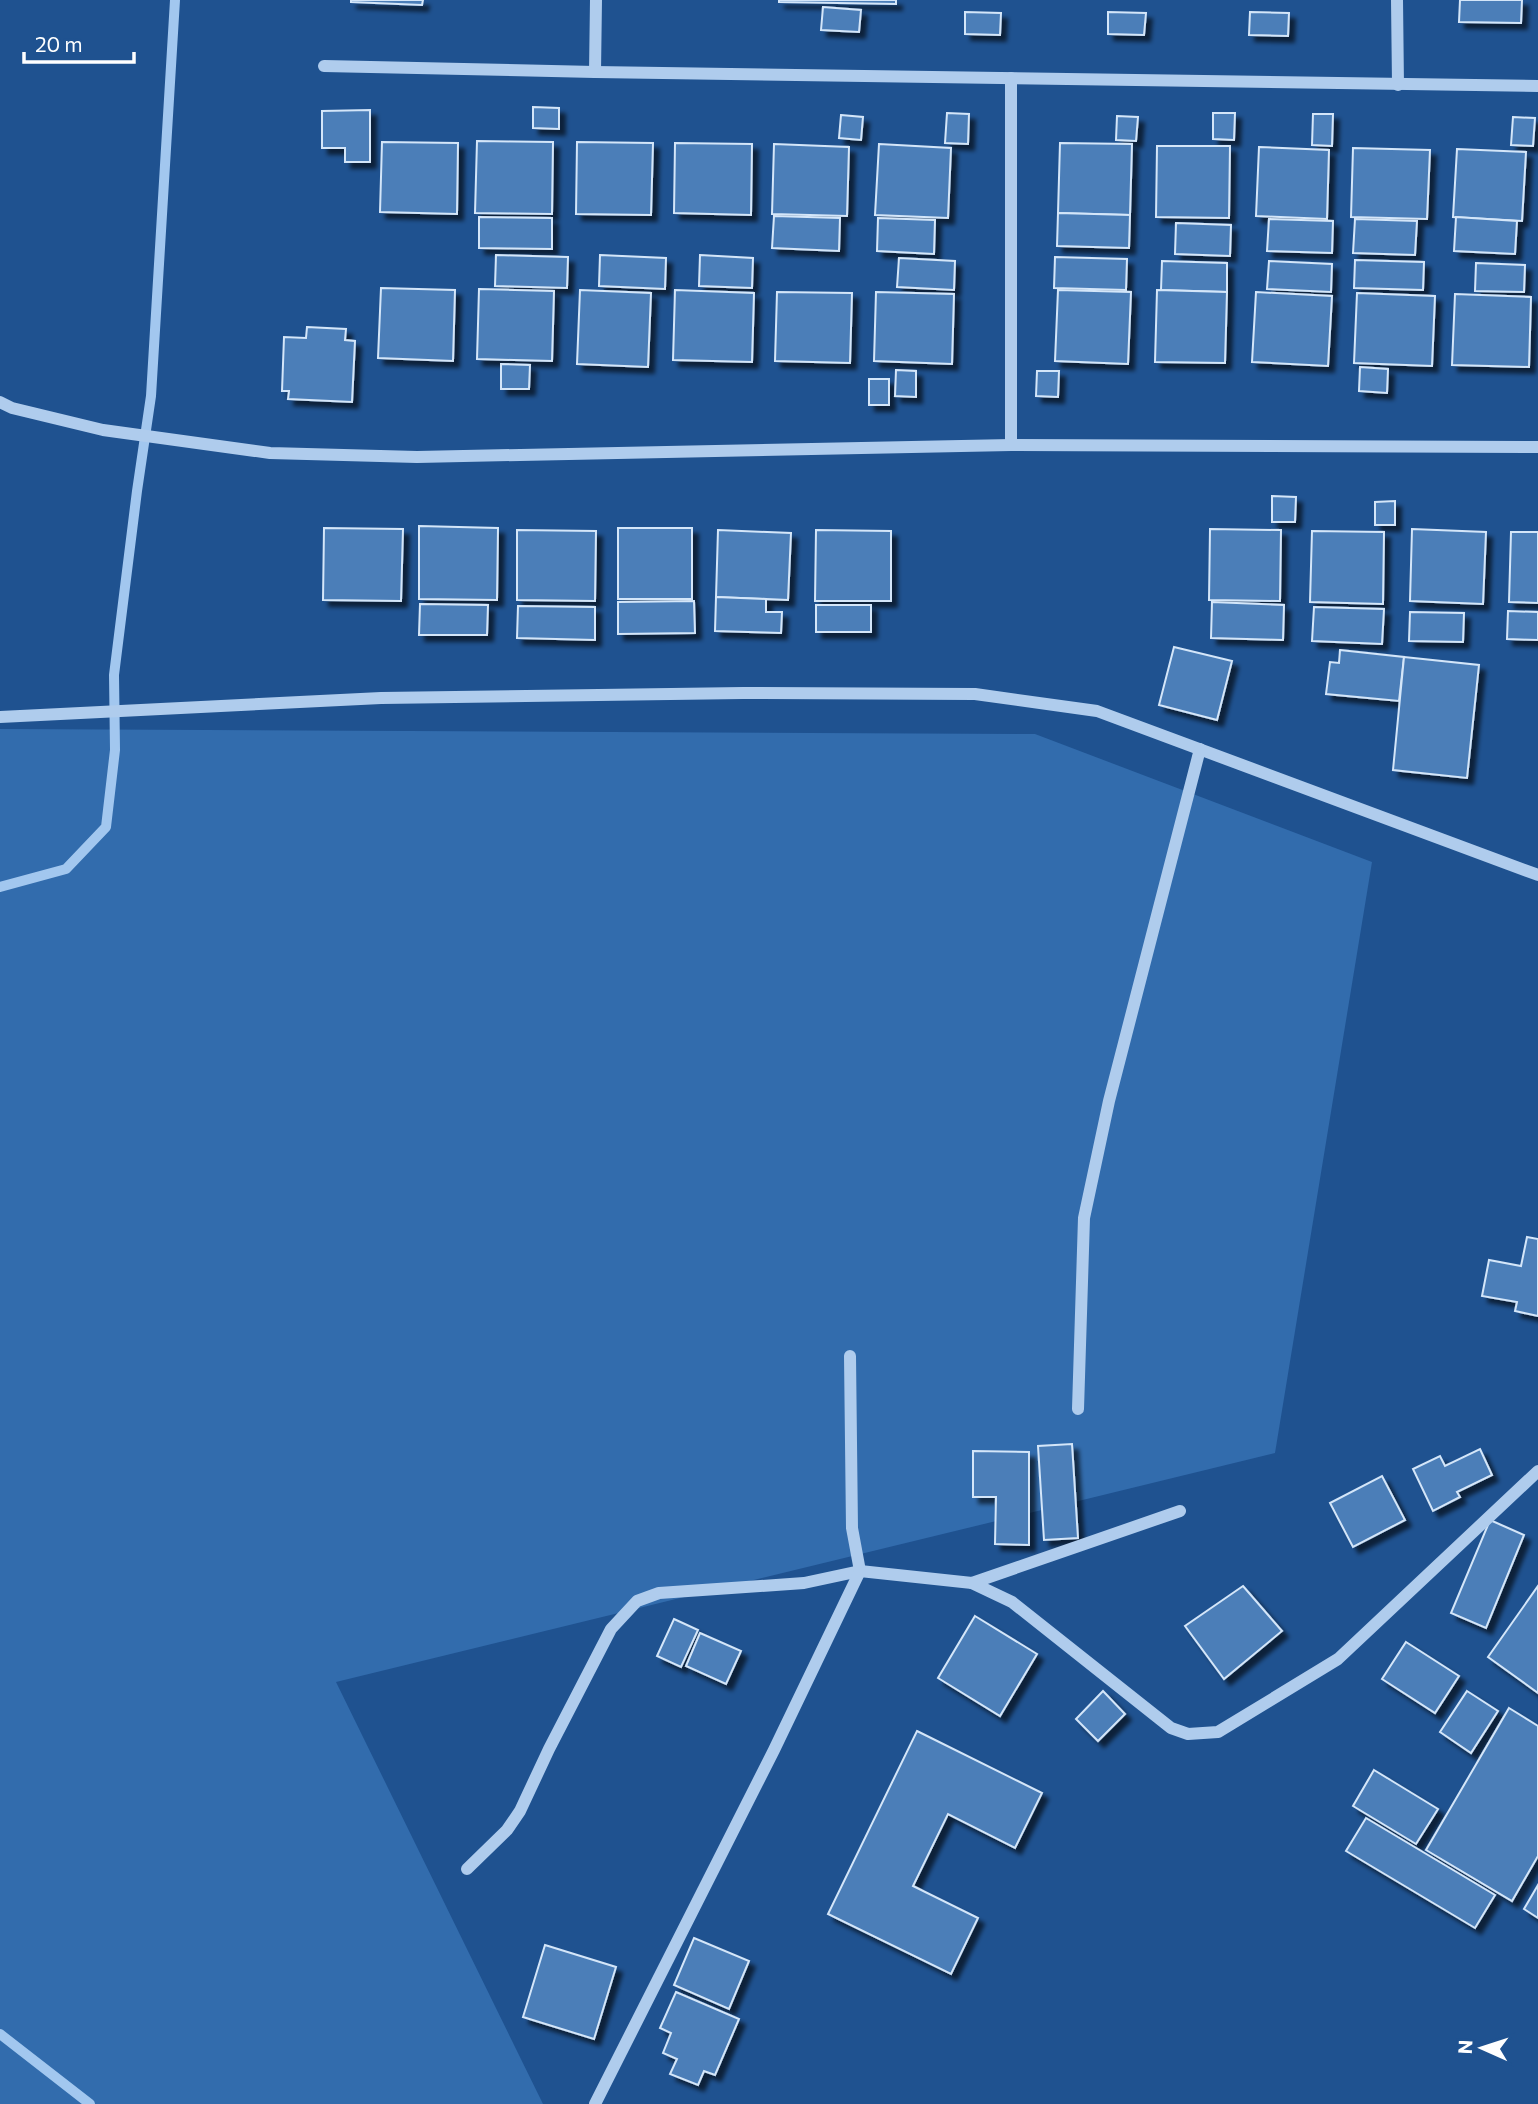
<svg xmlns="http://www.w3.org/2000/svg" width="1538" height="2104" viewBox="0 0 1538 2104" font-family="Commissioner,sans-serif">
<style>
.green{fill:#326cad}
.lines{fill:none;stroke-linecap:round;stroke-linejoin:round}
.stream{stroke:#a2c7ef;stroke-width:10}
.building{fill:#4b7eb8;stroke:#d4e6f9;stroke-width:2;filter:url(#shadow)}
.minor{stroke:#afcced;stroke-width:12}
</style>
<defs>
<filter id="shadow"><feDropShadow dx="6" dy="6" stdDeviation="2" flood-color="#0009"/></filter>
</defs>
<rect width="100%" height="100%" fill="#1f5290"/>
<polygon class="green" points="0,729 1035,734 1372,862 1275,1453 336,1682 543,2104 0,2104"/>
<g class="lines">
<g class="stream">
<polyline points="0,887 66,869 106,827 115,750 114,675 137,491 151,396 175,0"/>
<polyline points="0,2034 90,2104"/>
</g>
</g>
<g class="building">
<polygon points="351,0 423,0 422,5 351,2"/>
<polygon points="779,0 896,0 896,4 779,2"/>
<polygon points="1460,0 1522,0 1521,23 1459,22"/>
<polygon points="823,7 861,10 859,32 821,30"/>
<polygon points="965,12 1001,13 1000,35 965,34"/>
<polygon points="1108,12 1146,13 1144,35 1108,34"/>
<polygon points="1250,12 1289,13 1288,36 1249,35"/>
<polygon points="533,107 559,108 559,129 533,128"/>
<polygon points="370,110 370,162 345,162 345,148 322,148 322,111"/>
<polygon points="947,113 969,114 968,144 945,143"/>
<polygon points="1213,113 1235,113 1234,140 1213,139"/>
<polygon points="1313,114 1333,114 1332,146 1312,145"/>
<polygon points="841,115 863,117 861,140 839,138"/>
<polygon points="1117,116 1138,117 1136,141 1116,140"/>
<polygon points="1513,117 1535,118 1533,146 1511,145"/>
<polygon points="477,141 553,142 552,214 475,213"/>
<polygon points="382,142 458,143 457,214 380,212"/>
<polygon points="577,142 653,143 651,215 576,214"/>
<polygon points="675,143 752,144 751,215 674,213"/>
<polygon points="1060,143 1132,144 1130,215 1058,213"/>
<polygon points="774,144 849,147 847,216 772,214"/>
<polygon points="879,144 951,148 948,218 875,215"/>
<polygon points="1157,146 1230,146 1229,218 1156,217"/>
<polygon points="1259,147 1329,150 1327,219 1256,216"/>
<polygon points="1353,148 1430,150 1427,219 1351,217"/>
<polygon points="1457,149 1526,152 1522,221 1453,217"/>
<polygon points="1058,213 1130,215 1129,248 1057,246"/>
<polygon points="774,216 840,218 839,251 772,248"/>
<polygon points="479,217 552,218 552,249 479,248"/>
<polygon points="1456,217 1517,221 1515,254 1454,251"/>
<polygon points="878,218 935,220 934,254 877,251"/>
<polygon points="1269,219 1333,221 1332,253 1267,251"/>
<polygon points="1355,219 1417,221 1415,255 1353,253"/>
<polygon points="1176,223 1231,225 1230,256 1175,254"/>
<polygon points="496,255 568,257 567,288 495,286"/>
<polygon points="600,255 666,258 665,289 599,286"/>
<polygon points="700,255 753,258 752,288 699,286"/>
<polygon points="1055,257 1127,259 1126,290 1054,288"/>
<polygon points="899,258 955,261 954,290 897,287"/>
<polygon points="1355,260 1424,262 1423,290 1354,288"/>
<polygon points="1162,261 1227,263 1227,292 1161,290"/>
<polygon points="1269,261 1332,264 1331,292 1267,289"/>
<polygon points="1476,263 1525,265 1524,292 1475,291"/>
<polygon points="381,288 455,290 453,361 378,358"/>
<polygon points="479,289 554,291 552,361 477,359"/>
<polygon points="580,290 651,293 648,367 577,364"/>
<polygon points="675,290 754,293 752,362 673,360"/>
<polygon points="1058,290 1131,292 1128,364 1055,361"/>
<polygon points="1157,290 1227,292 1225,363 1155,362"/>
<polygon points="777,292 852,293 850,363 775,361"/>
<polygon points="876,292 954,294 952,364 874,361"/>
<polygon points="1256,292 1332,296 1328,366 1252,362"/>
<polygon points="1357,293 1435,296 1432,366 1354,363"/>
<polygon points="1455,294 1531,297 1529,367 1452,365"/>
<polygon points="307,327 346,329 345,340 355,341 352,402 288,399 289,391 282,391 284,337 306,338"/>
<polygon points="501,364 530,365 529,389 501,389"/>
<polygon points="1360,367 1388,369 1387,393 1359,391"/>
<polygon points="896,370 916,371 916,397 895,396"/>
<polygon points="1037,371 1059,371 1058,397 1036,396"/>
<rect x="869" y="379" width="20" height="26"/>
<polygon points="1272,496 1296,497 1295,522 1272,522"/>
<polygon points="1395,501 1395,525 1375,525 1375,502"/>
<polygon points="419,526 498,528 497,600 419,599"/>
<polygon points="324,528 403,529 401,601 323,600"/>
<rect x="618" y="528" width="74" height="71"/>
<polygon points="1210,529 1281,530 1280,601 1209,600"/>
<polygon points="1412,529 1486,532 1483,604 1410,601"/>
<polygon points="517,530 596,531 595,601 517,600"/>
<polygon points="718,530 791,533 788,600 716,597"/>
<polygon points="816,530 891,531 891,601 815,601"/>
<polygon points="1312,531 1384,532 1383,604 1310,602"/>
<polygon points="1511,532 1538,532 1538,603 1509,602"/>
<polygon points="716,597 766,599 766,612 782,612 781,633 715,631"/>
<polygon points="694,601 695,633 618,634 618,602"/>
<polygon points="1212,602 1284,605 1283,640 1211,638"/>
<polygon points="420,604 488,605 487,635 419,635"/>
<rect x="816" y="605" width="55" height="27"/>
<polygon points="518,606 595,607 595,640 517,638"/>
<polygon points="1314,607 1384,609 1382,644 1312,641"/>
<polygon points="1508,611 1538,612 1538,640 1507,639"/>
<polygon points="1410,612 1464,613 1463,642 1409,641"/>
<polygon points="1174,647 1232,661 1217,720 1159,705"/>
<polygon points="1340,650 1404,657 1399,701 1326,694 1330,662 1339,663"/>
<polygon points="1404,657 1479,665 1467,778 1393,770"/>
<polygon points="1527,1237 1538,1239 1538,1316 1515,1311 1517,1302 1482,1296 1489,1260 1521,1266"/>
<polygon points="1072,1444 1078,1538 1044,1540 1038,1446"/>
<polygon points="1480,1449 1492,1475 1457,1492 1460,1497 1433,1511 1413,1469 1440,1456 1445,1466"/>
<polygon points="973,1451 1029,1452 1029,1545 995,1544 996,1497 973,1497"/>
<polygon points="1382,1476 1405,1520 1353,1547 1330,1503"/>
<polygon points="1490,1520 1524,1535 1486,1628 1451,1613"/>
<polygon points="1243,1586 1282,1631 1224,1679 1185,1626"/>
<polygon points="1538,1586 1538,1693 1488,1657"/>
<polygon points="975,1616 1037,1654 1000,1716 938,1678"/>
<polygon points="674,1619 698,1630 681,1667 657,1656"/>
<polygon points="700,1633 741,1651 726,1684 686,1666"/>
<polygon points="1406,1642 1459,1676 1435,1713 1382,1679"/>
<polygon points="1103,1691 1125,1714 1098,1741 1076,1719"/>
<polygon points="1467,1691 1498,1711 1471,1753 1440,1732"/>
<polygon points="1509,1708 1538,1726 1538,1856 1512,1901 1426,1850"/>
<polygon points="917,1731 1042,1793 1015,1848 948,1814 913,1886 978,1918 951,1974 828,1914"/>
<polygon points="1374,1770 1438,1809 1416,1844 1353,1806"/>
<polygon points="1366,1818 1495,1895 1475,1928 1346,1851"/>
<polygon points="1538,1885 1538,1918 1524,1909"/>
<polygon points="694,1938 749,1961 729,2009 674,1985"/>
<polygon points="545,1945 616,1967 594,2039 523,2017"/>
<polygon points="676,1992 739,2019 715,2075 704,2071 698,2085 670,2074 677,2059 663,2053 671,2033 660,2028"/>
</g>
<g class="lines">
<g class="minor">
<polyline points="1397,0 1398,85"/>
<polyline points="324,66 595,72 1538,86"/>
<polyline points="595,72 596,0"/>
<polyline points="1011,78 1011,445"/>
<polyline points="0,402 12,408 103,430 270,453 417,457 1011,445 1538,447"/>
<polyline points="0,717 381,698 743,693 975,694 1097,711 1538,875"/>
<polyline points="1078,1409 1084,1218 1109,1101 1200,749"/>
<polyline points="972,1583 1180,1511"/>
<polyline points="467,1869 507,1830 520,1811 549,1749 611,1629 637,1601 659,1593 804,1583 860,1571 972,1583 1012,1602 1171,1728 1188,1734 1218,1732 1338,1659 1538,1471"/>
<polyline points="595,2104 774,1750 860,1571 852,1528 850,1356"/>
</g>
</g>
<g transform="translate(1482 2048) rotate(273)" stroke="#1f5290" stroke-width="5" paint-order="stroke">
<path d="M0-5L12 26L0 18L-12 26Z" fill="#ffffff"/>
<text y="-10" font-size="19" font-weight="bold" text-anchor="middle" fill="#ffffff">N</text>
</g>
<path d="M24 52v10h110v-10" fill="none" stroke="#ffffff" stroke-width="3.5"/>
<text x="35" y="52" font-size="21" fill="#ffffff" stroke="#1f5290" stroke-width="5" paint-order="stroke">20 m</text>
</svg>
